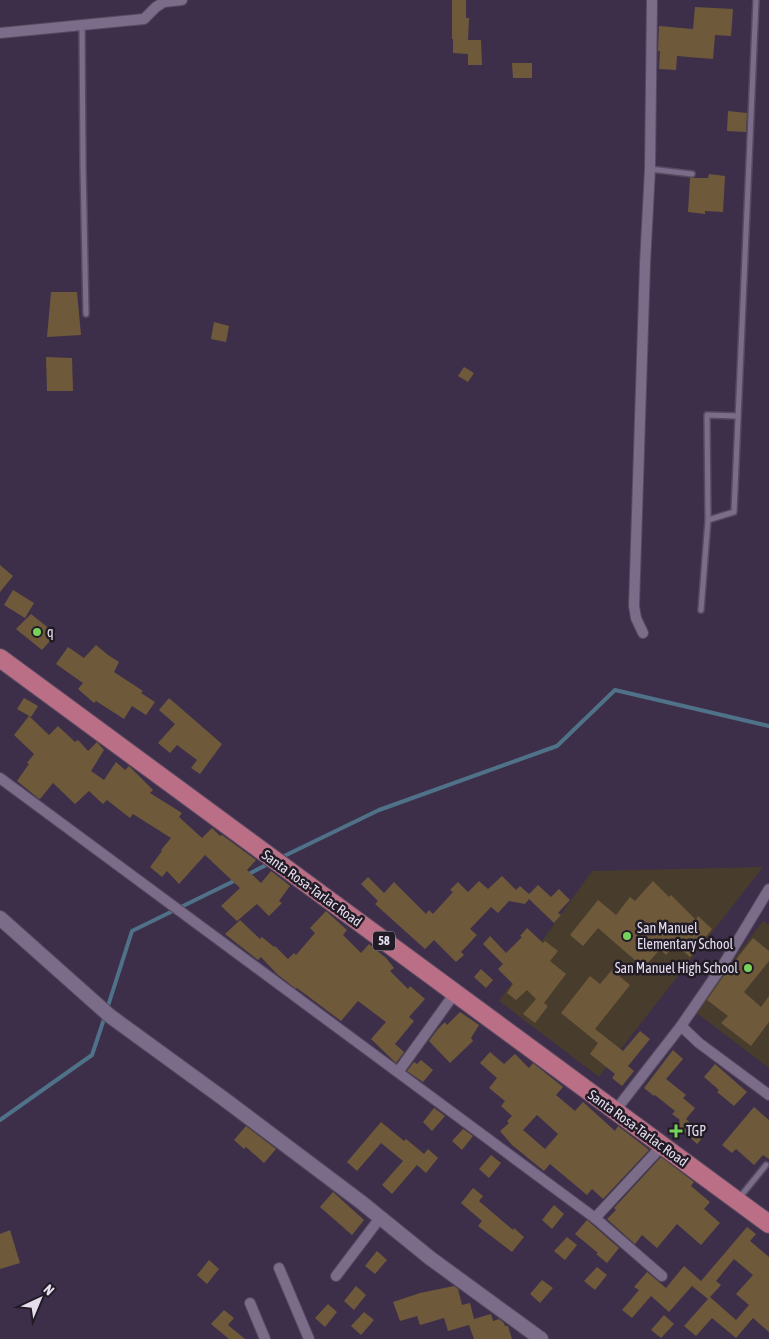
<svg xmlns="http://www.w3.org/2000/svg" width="769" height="1339" viewBox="0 0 769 1339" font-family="'Asap Condensed',sans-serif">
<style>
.education{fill:#483c2c}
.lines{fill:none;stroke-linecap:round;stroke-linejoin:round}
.stream{stroke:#4f7288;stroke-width:4}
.building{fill:#6e5a3b;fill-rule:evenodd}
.lane-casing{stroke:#564a60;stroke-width:8}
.street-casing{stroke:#564a60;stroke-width:12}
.secondary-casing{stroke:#564a60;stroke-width:16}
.highway-casing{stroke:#564a60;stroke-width:20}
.lane{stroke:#7b6c89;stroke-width:5}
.street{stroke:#7b6c89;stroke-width:10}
.secondary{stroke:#7b6c89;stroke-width:14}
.highway{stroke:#bb6f86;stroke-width:18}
.poi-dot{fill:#76d25a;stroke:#211b26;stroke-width:2}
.labels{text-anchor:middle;stroke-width:5;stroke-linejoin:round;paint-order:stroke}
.shield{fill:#211b26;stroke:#aaa3b1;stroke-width:1}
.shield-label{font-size:12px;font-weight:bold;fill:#e5dded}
.poi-label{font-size:14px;fill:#e5dded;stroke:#211b26;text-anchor:start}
.street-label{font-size:14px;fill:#e5dded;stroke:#211b26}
</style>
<rect width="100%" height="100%" fill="#3d2f49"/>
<g class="education">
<polygon points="763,867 599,1077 499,1001 592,871"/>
<polygon points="763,921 769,925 769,1068 694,1011"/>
</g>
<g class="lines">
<g class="stream">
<polyline points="280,858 379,810 557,746 615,690 769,726"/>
<polyline points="247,875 270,863"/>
<polyline points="107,1009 132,931 236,880"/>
<polyline points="0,1120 92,1055 105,1016"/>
</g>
</g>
<g class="building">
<polygon points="452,0 466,0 466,18 469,18 468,40 481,40 482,65 468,65 468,54 453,53 453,39 452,39"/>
<polygon points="695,7 733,9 731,36 715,35 713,59 677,56 676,70 659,69 660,51 658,51 659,26 693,29"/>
<polygon points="512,63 532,63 532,78 513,78"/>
<polygon points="728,111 747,113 746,132 727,131"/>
<polygon points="709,174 725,176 723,212 705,211 705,214 688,212 690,178 708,178"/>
<polygon points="51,292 77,292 81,335 47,337"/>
<polygon points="214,322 229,326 226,342 211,339"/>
<polygon points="46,357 72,358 73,391 47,391"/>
<polygon points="464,367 474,373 468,382 458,376"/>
<polygon points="0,565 13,576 0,592"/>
<polygon points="13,590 34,603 25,618 4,605"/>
<polygon points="31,614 56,634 42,650 16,629"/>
<polygon points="96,645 108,655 119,662 114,672 143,691 141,693 155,702 146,715 132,706 124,719 96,701 94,703 78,689 83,683 56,664 68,647 84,658"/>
<polygon points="24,698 38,706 31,717 17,709"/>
<polygon points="169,698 222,744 200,774 191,768 197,760 177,745 170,753 158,743 175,724 159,710"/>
<polygon points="29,716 49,735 58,726 75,742 78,740 88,751 97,742 104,750 91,771 104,780 116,762 125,770 129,766 153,790 150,793 182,813 179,817 202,838 212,828 220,836 222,835 256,860 247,870 261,883 271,871 284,881 290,886 279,901 282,903 269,916 257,904 237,921 221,906 240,888 205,855 179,884 167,871 162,877 150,867 162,851 161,850 171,838 133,814 130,818 107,800 103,804 89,791 75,804 53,783 40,799 38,798 17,781 29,764 27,763 34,754 14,735"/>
<polygon points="502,876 516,890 520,886 529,894 538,885 551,897 559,889 570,900 558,913 561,915 554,923 529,899 525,904 509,901 498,913 491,907 470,929 477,935 461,952 464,955 456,962 434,940 425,949 375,904 378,901 361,884 368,877 384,893 394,882 426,914 429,910 433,914 453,892 450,890 458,882 468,892 479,881 488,889"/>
<polygon points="653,881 669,897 671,895 696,920 698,916 712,929 690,957 675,944 666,955 660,949 644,968 598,928 583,946 570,935 598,900 616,915 630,897 635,901"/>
<polygon points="326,911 347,930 343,935 361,953 369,944 386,958 394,968 390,971 408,989 410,986 425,999 409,1017 414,1021 395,1044 404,1052 396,1063 371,1039 386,1022 358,1001 341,1021 297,988 296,989 277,974 261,957 258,960 225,934 240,920 260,939 262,937 274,947 275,946 288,959 294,953 296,955 315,933 310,928"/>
<polygon points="527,928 543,943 545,941 558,951 550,961 566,974 544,1003 548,1006 535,1023 523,1014 536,999 527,990 516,1000 507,993 513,984 498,969 503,964 483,944 490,936 506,953 522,937 520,936"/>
<polygon points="753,938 769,951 769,961 744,992 761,1007 769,996 769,1022 751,1046 721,1023 728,1016 707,1000 727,971"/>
<polygon points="481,969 493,980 486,988 474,977"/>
<polygon points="612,970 630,985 595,1029 623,1051 640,1031 650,1039 628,1066 634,1071 622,1086 612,1078 615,1074 590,1054 598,1043 561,1013 590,976 600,984"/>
<polygon points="460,1012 479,1025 471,1038 473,1041 450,1063 429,1041 437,1030 445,1022 447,1025"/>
<polygon points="673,1050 683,1059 666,1079 686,1095 683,1098 695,1108 686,1119 704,1136 697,1144 677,1125 680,1120 672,1114 675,1111 655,1095 654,1096 644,1088"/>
<path d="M 490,1052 L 504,1064 L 515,1054 L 529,1068 L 533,1063 L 563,1087 L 556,1095 L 575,1111 L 583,1102 L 615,1131 L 618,1126 L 649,1150 L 603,1199 L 592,1189 L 587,1195 L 550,1164 L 544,1171 L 512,1145 L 500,1131 L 509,1123 L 507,1121 L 512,1116 L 501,1106 L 505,1101 L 489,1088 L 497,1078 L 480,1063 ZM 537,1115 L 558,1134 L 545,1149 L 523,1130 Z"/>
<polygon points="421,1060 433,1070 423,1082 407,1071 414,1062 417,1064"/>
<polygon points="715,1064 747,1092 734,1106 717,1092 719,1090 704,1077"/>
<polygon points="754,1107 769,1120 769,1159 763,1155 754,1165 736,1149 732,1153 722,1145"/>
<polygon points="434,1108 445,1116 432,1131 423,1122"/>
<polygon points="381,1122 404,1141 406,1139 424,1154 428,1149 438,1158 426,1173 417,1165 392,1194 382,1185 403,1161 381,1143 357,1171 347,1162"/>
<polygon points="246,1126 276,1149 264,1163 246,1147 244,1149 234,1140"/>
<polygon points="463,1129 473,1136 462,1150 452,1141"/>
<polygon points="491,1155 501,1163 489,1178 479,1169"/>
<polygon points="661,1157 694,1182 691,1186 710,1202 704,1209 720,1223 701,1245 677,1224 657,1248 642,1235 635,1244 607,1219 616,1210 614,1208"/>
<polygon points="473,1188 483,1196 479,1201 513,1230 514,1228 524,1237 512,1252 478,1226 482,1221 461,1203"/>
<polygon points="333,1192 364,1220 352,1235 320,1207"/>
<polygon points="554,1205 564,1214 552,1229 542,1220"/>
<polygon points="587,1220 619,1248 607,1263 596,1254 598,1253 575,1234"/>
<path d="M 747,1227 L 756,1234 L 750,1241 L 769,1257 L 769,1332 L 753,1318 L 736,1338 L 712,1318 L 696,1336 L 684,1326 L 708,1299 L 692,1286 L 669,1312 L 651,1296 L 632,1318 L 622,1310 L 639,1290 L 634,1287 L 647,1272 L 666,1288 L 684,1266 L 701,1281 ZM 734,1259 L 753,1275 L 736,1294 L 749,1305 L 736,1320 L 710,1297 L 721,1285 L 716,1281 Z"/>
<polygon points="10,1230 20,1263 0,1269 0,1234"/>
<polygon points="567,1237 577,1245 565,1260 554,1251"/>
<polygon points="377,1251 387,1260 375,1274 365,1266"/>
<polygon points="209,1260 219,1269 207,1284 197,1275"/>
<polygon points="597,1267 607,1275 595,1290 584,1281"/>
<polygon points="542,1280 553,1288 540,1303 530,1294"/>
<polygon points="356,1286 366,1295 354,1310 344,1301"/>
<polygon points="454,1286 458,1289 462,1305 470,1303 474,1319 491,1314 493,1321 499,1319 504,1323 505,1326 508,1326 512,1339 474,1339 469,1325 448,1331 444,1318 420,1325 417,1316 400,1321 393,1302 420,1293"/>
<polygon points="328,1304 337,1312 325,1327 315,1318"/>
<polygon points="224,1310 234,1318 228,1325 245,1339 229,1339 211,1324"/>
<polygon points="364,1312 374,1320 361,1335 351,1326"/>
<polygon points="664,1315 674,1324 661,1338 651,1330"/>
</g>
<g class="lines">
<defs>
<g id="lane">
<polyline points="82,25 83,165 86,314"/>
<polyline points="650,169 692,174"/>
<polyline points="708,520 707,415 738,416"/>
<polyline points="701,610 708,520 734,512 756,0"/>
<polyline points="740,1197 766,1165"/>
</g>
<g id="street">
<polyline points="0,33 144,19 156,7 164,2 182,0"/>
<polyline points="643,633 636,618 634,606 645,264 650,169 652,0"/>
<polyline points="0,778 595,1218 662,1276"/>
<polyline points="681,1026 723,965 769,889"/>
<polyline points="398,1072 455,993"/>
<polyline points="615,1111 681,1026 699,1043 769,1095"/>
<polyline points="595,1218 662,1146"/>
<polyline points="279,1268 309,1339"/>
<polyline points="336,1276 380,1218"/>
<polyline points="250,1303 265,1339"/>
</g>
<polyline id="secondary" points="0,918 110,1016 224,1099 361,1202 430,1258 541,1339"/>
<polyline id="highway" points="0,658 769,1224"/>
</defs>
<use href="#lane" class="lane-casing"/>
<use href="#street" class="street-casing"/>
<use href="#secondary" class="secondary-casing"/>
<use href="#highway" class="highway-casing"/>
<use href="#lane" class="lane"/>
<use href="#street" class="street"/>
<use href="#secondary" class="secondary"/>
<use href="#highway" class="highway"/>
</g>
<g class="poi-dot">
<circle cx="37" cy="632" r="5"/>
<circle cx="627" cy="936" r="5"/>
<circle cx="748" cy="968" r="5"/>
<path d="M673.5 1123.5h5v5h5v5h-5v5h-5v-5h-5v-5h5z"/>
</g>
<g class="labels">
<rect class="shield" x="373" y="931.5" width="22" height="19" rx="4"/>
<g class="shield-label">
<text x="384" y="945">58</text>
</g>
<g class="poi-label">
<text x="47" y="637">q</text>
<text x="637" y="933">San Manuel<tspan x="637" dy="16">Elementary School</tspan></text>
<text x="738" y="973" text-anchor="end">San Manuel High School</text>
<text x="686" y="1136">TGP</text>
</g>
<g class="street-label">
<text transform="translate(312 888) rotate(36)" y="5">Santa Rosa-Tarlac Road</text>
<text transform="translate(638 1128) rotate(36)" y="5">Santa Rosa-Tarlac Road</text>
</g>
</g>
<g transform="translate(40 1299) rotate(44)" stroke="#211b26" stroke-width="4" paint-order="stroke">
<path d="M0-4L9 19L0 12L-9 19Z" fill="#e5dded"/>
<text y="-8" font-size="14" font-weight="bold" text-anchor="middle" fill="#e5dded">N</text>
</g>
</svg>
